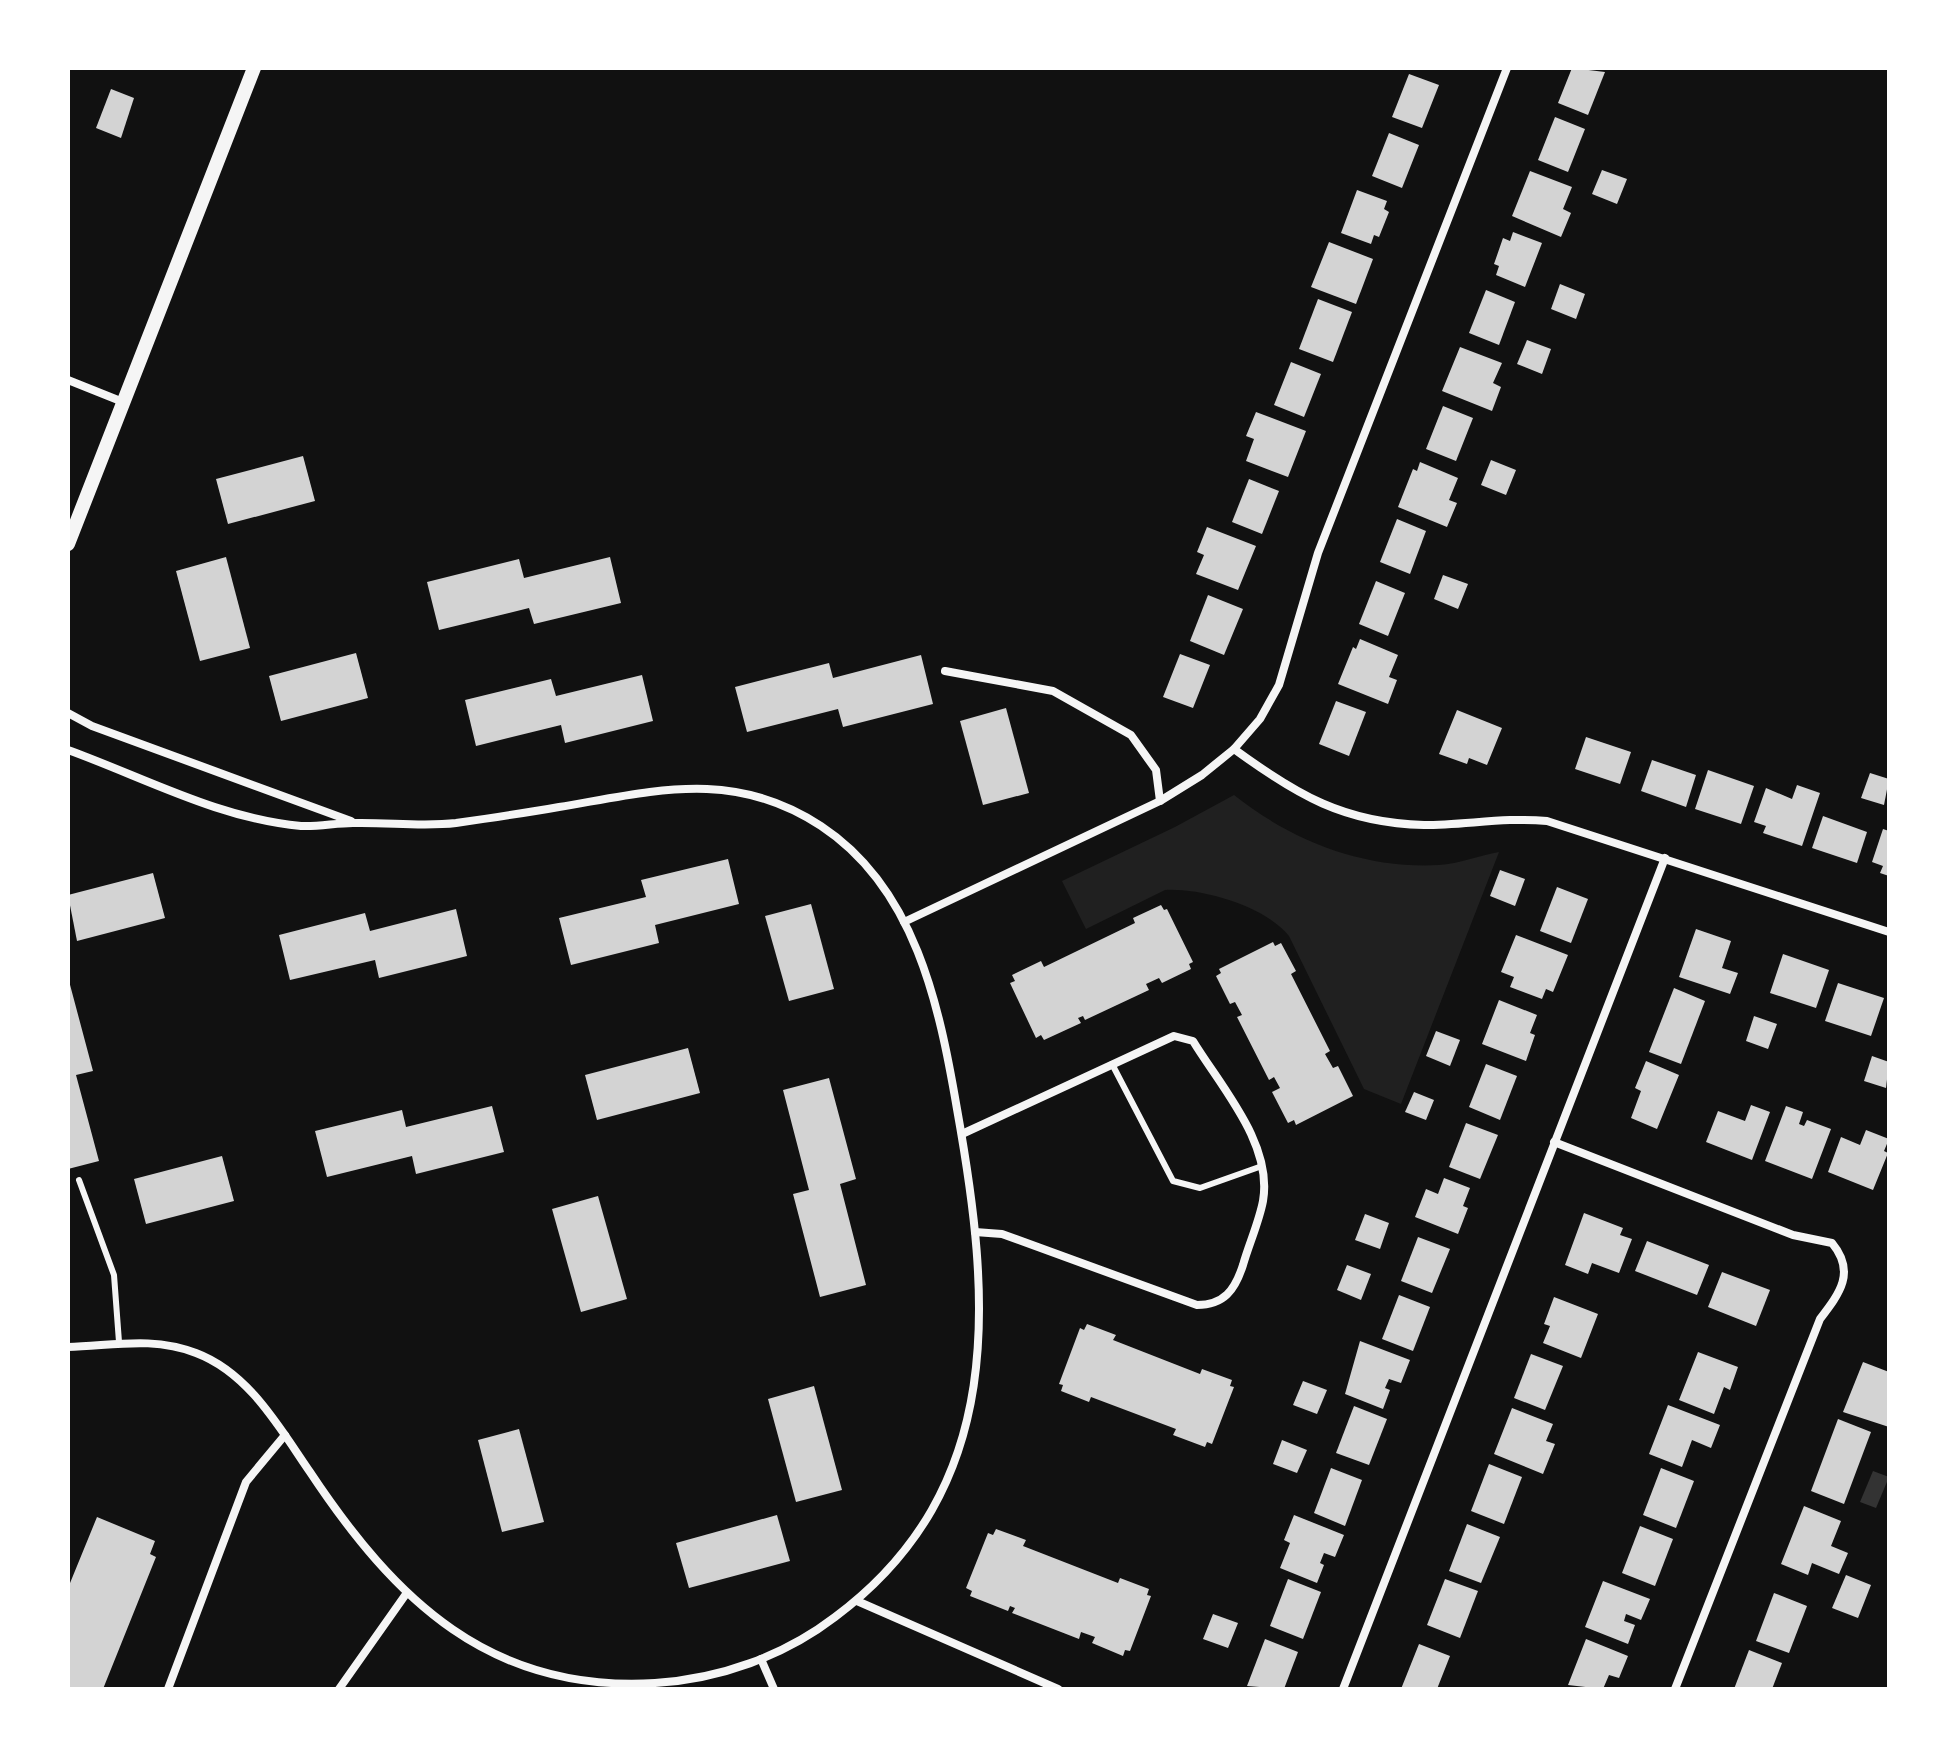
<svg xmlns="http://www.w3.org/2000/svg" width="1957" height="1757" viewBox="0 0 1957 1757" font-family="'Roboto Condensed',sans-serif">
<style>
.green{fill:#202020}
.water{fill:#333}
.building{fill:#d3d3d3}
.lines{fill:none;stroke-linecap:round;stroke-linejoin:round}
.service{stroke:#f5f5f5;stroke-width:6}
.minor{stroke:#f5f5f5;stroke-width:8}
.tertiary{stroke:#f5f5f5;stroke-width:14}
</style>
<rect width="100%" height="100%" fill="#111"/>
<path class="green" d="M 1234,795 C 1292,841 1363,869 1439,865 C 1459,864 1480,855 1499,852 L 1401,1104 L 1364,1089 L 1289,936 C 1265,906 1202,888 1165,890 L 1086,929 L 1062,881 L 1175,827 Z"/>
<polygon class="water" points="1873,1471 1889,1477 1876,1508 1860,1502"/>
<g class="building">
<polygon points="1572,68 1605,72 1588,115 1558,103"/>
<polygon points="1409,74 1439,85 1422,128 1392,117"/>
<polygon points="111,89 134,98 121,138 96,128"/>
<polygon points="1555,117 1585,129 1568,172 1538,160"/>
<polygon points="1389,133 1419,145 1402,188 1372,176"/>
<polygon points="1602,170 1627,179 1617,204 1592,194"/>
<polygon points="1530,171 1572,187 1563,209 1571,213 1561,237 1512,216"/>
<polygon points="1357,190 1387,201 1384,209 1389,212 1379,237 1374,235 1371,244 1341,233"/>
<polygon points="1513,232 1542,243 1525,287 1496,275 1499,266 1494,264 1503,238 1510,241"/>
<polygon points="1329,242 1373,259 1356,304 1311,287"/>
<polygon points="1560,284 1585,294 1576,319 1551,309"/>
<polygon points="1486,290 1515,302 1499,345 1469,333"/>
<polygon points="1318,299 1352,312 1333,362 1299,349"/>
<polygon points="1527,340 1551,349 1542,374 1517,364"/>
<polygon points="1460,347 1502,363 1493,383 1501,387 1492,411 1442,391"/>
<polygon points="1291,362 1321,374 1304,417 1274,405"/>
<polygon points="1443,406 1473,418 1456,461 1426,449"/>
<polygon points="1256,412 1306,431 1288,477 1246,461 1254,439 1246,436"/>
<polygon points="303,456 315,501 228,524 216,479"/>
<polygon points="1491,460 1516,470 1506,495 1481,485"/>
<polygon points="1420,462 1458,478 1449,500 1457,503 1447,527 1398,507 1413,469 1417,471"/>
<polygon points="1249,479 1279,491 1262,534 1232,522"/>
<polygon points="1397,519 1426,531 1410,574 1380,562"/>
<polygon points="1207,527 1256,546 1238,590 1196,574 1204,555 1197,552"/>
<polygon points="226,557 250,648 200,661 176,571"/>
<polygon points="610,557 621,603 534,624 529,608 439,630 427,582 519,559 524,578"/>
<polygon points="1443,575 1468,584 1458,609 1434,599"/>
<polygon points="1376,581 1405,593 1388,636 1359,624"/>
<polygon points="1208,595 1243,609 1224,655 1190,641"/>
<polygon points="1360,639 1398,655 1389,677 1397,680 1388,704 1338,684 1353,647 1356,649"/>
<polygon points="356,653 368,698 281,721 269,676"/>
<polygon points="1180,654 1210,665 1193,708 1163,697"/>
<polygon points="921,655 933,704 843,727 838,709 747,732 735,687 829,663 833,678"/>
<polygon points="642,675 653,721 565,743 561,725 476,746 465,700 551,679 556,696"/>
<polygon points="1336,701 1366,712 1349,756 1319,744"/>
<polygon points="1006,708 1029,793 983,805 960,721"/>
<polygon points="1457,710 1502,728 1487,765 1469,758 1467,764 1439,754"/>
<polygon points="1586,737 1631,752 1620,784 1575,769"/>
<polygon points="1652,760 1696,775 1686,807 1641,791"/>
<polygon points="1708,770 1754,786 1741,824 1695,809"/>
<polygon points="1870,773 1889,779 1884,805 1861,798"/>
<polygon points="1797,785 1820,793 1802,846 1763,833 1766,826 1754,822 1766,788 1792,799"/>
<polygon points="1823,816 1867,832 1857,863 1812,848"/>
<polygon points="1883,829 1889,831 1889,876 1880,873 1883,866 1872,862"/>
<polygon points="728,859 739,904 655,925 659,943 571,965 559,918 646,897 641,880"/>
<polygon points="1500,870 1525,879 1515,906 1490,896"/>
<polygon points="153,873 165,918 77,941 68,895"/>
<polygon points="1557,887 1588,899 1571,943 1540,931"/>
<polygon points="811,904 834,989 789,1001 765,916"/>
<polygon points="1161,905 1164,910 1167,909 1193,962 1189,964 1191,969 1162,983 1159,978 1146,984 1149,990 1085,1020 1083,1016 1078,1018 1081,1023 1044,1040 1041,1035 1036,1038 1010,983 1015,981 1012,975 1041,961 1044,967 1135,923 1133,918"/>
<polygon points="456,909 467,956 379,978 375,960 290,980 279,935 365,913 370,931"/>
<polygon points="1696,929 1731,941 1722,968 1738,973 1730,994 1679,977"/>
<polygon points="1516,935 1568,955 1553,992 1546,989 1542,999 1510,987 1514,977 1501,972"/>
<polygon points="1273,942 1275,946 1281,943 1296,971 1291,974 1330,1051 1325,1054 1333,1068 1338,1066 1353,1096 1296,1125 1294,1120 1288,1123 1272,1092 1280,1088 1274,1077 1269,1080 1237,1017 1242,1015 1235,1002 1230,1004 1216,976 1221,973 1219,969"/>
<polygon points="1783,954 1829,970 1816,1008 1770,993"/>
<polygon points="69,981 93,1071 76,1075 99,1161 68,1169"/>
<polygon points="1838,983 1884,998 1871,1036 1825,1021"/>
<polygon points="1674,988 1705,1001 1681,1064 1649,1052"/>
<polygon points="1499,1000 1537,1015 1530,1033 1535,1035 1526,1061 1482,1044"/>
<polygon points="1754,1016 1777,1024 1768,1049 1746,1041"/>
<polygon points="1436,1031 1460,1040 1450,1066 1426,1056"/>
<polygon points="688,1048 700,1093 597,1120 585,1075"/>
<polygon points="1872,1056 1889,1062 1886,1088 1864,1081"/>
<polygon points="1646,1061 1679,1075 1657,1129 1631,1118 1641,1091 1635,1088"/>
<polygon points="1486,1064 1517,1076 1500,1120 1469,1107"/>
<polygon points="829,1078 856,1179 840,1184 866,1285 820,1297 793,1194 809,1190 783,1090"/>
<polygon points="1414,1092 1434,1100 1426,1120 1405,1112"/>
<polygon points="1751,1105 1770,1112 1752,1160 1706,1142 1718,1111 1745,1121"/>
<polygon points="492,1106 504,1152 416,1174 412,1156 327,1177 315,1131 402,1110 406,1127"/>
<polygon points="1786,1106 1803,1112 1799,1124 1804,1126 1807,1120 1831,1129 1812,1179 1765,1161"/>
<polygon points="1466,1123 1498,1135 1480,1179 1449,1167"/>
<polygon points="1866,1130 1889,1139 1884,1151 1888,1153 1873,1190 1828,1172 1841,1137 1860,1145"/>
<polygon points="222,1156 234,1201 146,1224 134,1179"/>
<polygon points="1444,1178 1470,1188 1463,1206 1468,1208 1458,1234 1415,1217 1426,1189 1438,1194"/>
<polygon points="598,1196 627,1299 581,1312 552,1209"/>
<polygon points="1584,1213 1623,1228 1620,1235 1632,1239 1619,1273 1592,1263 1588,1274 1565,1265"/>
<polygon points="1365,1214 1389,1223 1380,1249 1355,1240"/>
<polygon points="1418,1237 1450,1249 1432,1293 1401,1281"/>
<polygon points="1647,1241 1709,1265 1697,1295 1635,1271"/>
<polygon points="1347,1265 1371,1274 1361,1300 1337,1290"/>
<polygon points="1722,1272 1770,1290 1756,1326 1708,1307"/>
<polygon points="1399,1295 1430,1307 1413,1351 1382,1339"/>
<polygon points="1554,1297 1598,1314 1581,1358 1543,1343 1550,1326 1544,1324"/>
<polygon points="1087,1324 1116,1335 1113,1340 1200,1374 1202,1369 1232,1380 1230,1386 1234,1387 1212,1444 1207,1442 1205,1447 1173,1435 1176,1429 1091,1397 1089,1402 1061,1391 1063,1385 1059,1384 1080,1328 1084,1330"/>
<polygon points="1360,1341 1410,1360 1401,1383 1389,1379 1385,1388 1390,1390 1383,1409 1345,1394"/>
<polygon points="1698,1352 1738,1367 1730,1390 1724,1387 1714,1414 1679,1400"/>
<polygon points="1531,1354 1563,1366 1545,1410 1514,1398"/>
<polygon points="1863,1362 1889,1372 1889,1427 1843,1412"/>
<polygon points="1303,1381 1327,1390 1317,1414 1293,1405"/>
<polygon points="814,1386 842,1490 796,1502 768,1399"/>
<polygon points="1668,1405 1720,1425 1711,1448 1692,1440 1682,1467 1649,1454"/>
<polygon points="1354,1406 1387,1419 1369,1465 1336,1453"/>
<polygon points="1512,1408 1553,1424 1546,1441 1555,1444 1543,1474 1494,1454"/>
<polygon points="1838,1419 1871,1432 1844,1504 1811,1491"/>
<polygon points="519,1429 544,1522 502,1532 478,1440"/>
<polygon points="1282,1440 1307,1450 1297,1473 1273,1464"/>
<polygon points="1489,1464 1522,1477 1504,1524 1471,1511"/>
<polygon points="1331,1468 1362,1480 1345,1526 1314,1513"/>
<polygon points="1661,1468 1694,1481 1676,1528 1643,1515"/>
<polygon points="1804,1506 1841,1521 1831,1546 1848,1553 1839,1574 1812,1563 1808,1575 1781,1564"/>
<polygon points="777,1515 790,1561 689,1588 676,1543"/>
<polygon points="1294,1515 1344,1535 1335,1557 1324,1553 1320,1563 1324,1565 1317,1583 1280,1568 1290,1543 1284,1540"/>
<polygon points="97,1517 155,1541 150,1554 156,1557 103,1689 68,1689 68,1588"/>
<polygon points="1467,1524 1500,1537 1481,1583 1449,1571"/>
<polygon points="1640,1526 1673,1539 1655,1586 1622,1573"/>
<polygon points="996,1529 1026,1540 1023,1546 1118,1583 1120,1578 1149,1589 1147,1595 1151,1596 1130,1651 1125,1650 1123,1656 1092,1643 1095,1637 1081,1632 1079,1639 1012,1613 1015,1608 1010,1606 1008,1611 970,1596 972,1591 966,1588 988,1533 993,1535"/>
<polygon points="1846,1575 1871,1585 1858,1618 1832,1608"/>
<polygon points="1288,1579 1321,1592 1303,1639 1270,1626"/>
<polygon points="1445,1579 1478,1591 1460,1638 1427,1625"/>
<polygon points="1603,1581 1650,1599 1641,1620 1626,1614 1624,1621 1635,1625 1628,1644 1585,1627"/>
<polygon points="1774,1593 1807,1606 1789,1653 1756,1641"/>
<polygon points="1213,1614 1238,1623 1228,1648 1203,1639"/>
<polygon points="1265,1639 1298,1652 1284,1689 1247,1686"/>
<polygon points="1586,1639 1628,1656 1619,1678 1609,1675 1603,1689 1568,1685"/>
<polygon points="1419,1644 1450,1656 1437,1689 1401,1689"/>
<polygon points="1749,1650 1782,1663 1772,1689 1734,1689"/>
</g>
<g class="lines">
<g class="service">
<polyline points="1112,1064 1173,1181 1200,1188 1262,1166"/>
<polyline points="79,1180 114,1275 119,1342"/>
</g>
<g class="minor">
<polyline points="68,380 123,402"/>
<polyline points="945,671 1053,691 1131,735 1156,770 1160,801"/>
<polyline points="68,713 92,726 351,821"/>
<path d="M 1234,749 C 1297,795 1344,823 1424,825 C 1466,825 1505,817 1547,821 L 1889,932"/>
<path d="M 68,750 C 143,777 220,819 301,826 C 318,827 336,823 353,823 C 388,822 422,827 456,823 C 491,818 525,813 559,807 C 655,791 733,768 821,826 C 915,888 939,1004 957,1109 C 991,1299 1008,1488 835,1617 C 784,1656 720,1679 655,1683 C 490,1693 395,1600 310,1472 C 279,1427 249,1373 196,1353 C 152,1336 112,1346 68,1347"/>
<polyline points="904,922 1160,801 1202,775 1234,749 1260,719 1279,685 1318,553 1507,68"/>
<path d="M 962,1134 L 1174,1036 L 1193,1041 C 1221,1087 1273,1144 1263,1201 C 1259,1222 1249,1244 1243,1265 C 1235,1290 1224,1305 1197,1305 L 1002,1234 L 975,1232"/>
<path d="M 1554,1142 L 1793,1235 L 1832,1243 C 1856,1272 1840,1293 1820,1319 L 1675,1689"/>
<polyline points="857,1601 1058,1689"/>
<polyline points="761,1659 774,1689"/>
<polyline points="168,1689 246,1482 285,1435"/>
<polyline points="339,1689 406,1594"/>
<polyline points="1343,1689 1665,858"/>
</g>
<polyline class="tertiary" points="68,544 254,68"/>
</g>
<rect width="1957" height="1757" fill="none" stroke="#ffffff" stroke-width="140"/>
</svg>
